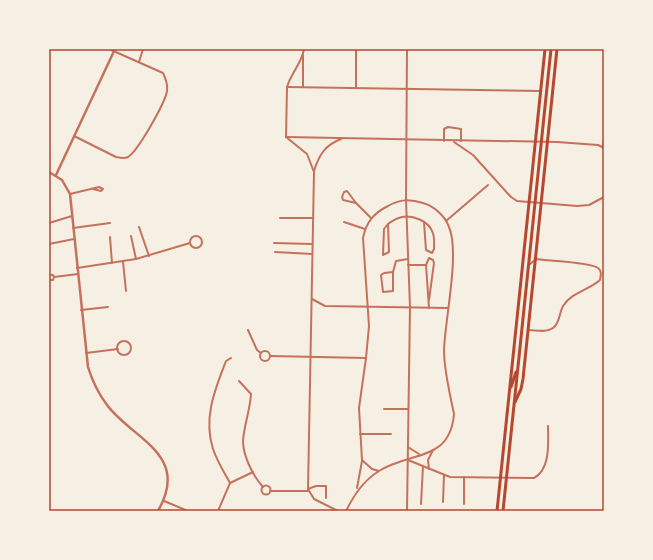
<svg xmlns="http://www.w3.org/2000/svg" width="653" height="560" viewBox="0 0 653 560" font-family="Roboto,sans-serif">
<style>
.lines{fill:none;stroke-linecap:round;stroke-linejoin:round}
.minor{stroke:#c5725c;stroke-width:2}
.tertiary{stroke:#c5725c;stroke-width:2.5}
.primary{stroke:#b5482f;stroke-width:3}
.neatline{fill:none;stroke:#b5482f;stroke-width:1.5}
</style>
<rect width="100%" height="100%" fill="#f6efe4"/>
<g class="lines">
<g class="minor">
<path d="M 304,49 C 302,63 291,73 287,87 L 286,137 L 307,154 L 314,172 L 308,489 L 314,499 L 338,511"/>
<polyline points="139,62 143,49"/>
<polyline points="287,87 540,91"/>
<polyline points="303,87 303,55"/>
<polyline points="356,88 356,49"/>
<path d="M 74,136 L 116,157 C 121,158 124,159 128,157 C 138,151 165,103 167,91 C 168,84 166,79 163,73 L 109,49"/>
<polyline points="286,137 557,142 598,145 604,148"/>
<polyline points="444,141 444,129 448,127 461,129 461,141"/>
<polyline points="454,142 473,155 511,197 517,201 577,206 589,205 604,197"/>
<polyline points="603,147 604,137"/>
<path d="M 314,171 C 319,155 325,145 341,139"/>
<polyline points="70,194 99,187 103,189 101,191 93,189"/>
<polyline points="356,203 343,200 342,197 344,192 347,191 356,203 371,218"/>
<polyline points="280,218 313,218"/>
<polyline points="446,221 488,185"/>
<polyline points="344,222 365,229"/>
<polyline points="49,223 72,216"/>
<path d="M 388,224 C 392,221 397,218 402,217 C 413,215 428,221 432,231 C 435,236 434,243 434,249 L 432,253 L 426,250 L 424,222"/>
<polygon points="388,224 389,252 383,255 384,229"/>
<polyline points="139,227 149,256"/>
<polyline points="73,228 110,223"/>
<circle cx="196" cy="242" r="6"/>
<polyline points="131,236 136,259"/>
<polyline points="110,237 112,263"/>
<polyline points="274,243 312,244"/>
<polyline points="49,244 74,239"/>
<polyline points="275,252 312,254"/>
<polyline points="123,262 126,291"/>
<polyline points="408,265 426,265"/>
<polyline points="77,268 136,259 190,243"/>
<polygon points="393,272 393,291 383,292 381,275 384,273"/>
<polyline points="393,272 396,261 408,259"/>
<polyline points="49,275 53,275 54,277 53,280 49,280"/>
<polyline points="54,277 78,274"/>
<polyline points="312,299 325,306 448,308"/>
<polyline points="429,308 426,265 429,258 433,260 434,263 429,300"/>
<polyline points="81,310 108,307"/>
<polyline points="248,330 257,350 261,353"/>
<path d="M 528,330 C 536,330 546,333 553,328 C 560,323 559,313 563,306 C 572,292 589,290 600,280 C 601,275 602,271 598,268 C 591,262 547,261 536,259 L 529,265"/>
<circle cx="124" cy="348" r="7"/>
<circle cx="265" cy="356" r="5"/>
<polyline points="86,353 118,349"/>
<polyline points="270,356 366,358"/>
<path d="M 239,381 L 251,394 C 250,411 244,425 243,441 C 243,456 253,476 263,487"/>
<polyline points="384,409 408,409"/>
<polyline points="360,434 391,434"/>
<polyline points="408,447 419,454"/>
<path d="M 408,460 L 450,477 L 534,478 C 551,469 548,442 548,426"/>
<polyline points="429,469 428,460 433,450"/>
<path d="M 230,483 C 224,472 217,461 213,449 C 203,417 215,390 226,361 L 231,358"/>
<circle cx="266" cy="490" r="4.5"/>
<polyline points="357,488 362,461"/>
<polyline points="308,489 316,486 326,486 326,498"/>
<polyline points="270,491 308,491"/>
<polyline points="164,501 188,511"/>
<polyline points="443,502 444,475"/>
<polyline points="421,504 423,466"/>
<polyline points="464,504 464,477"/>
<polyline points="218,511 230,483 253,472"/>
<path d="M 346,511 C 354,495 363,481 379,471 C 411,451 450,462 454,414 C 450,394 444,371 444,350 C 445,319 460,253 449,227 C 445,216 434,206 423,203 C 410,199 400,199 388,206 C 374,213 366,222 363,238 L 369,326 L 366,358 L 359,408 L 362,460 L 372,469 L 379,471"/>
<polyline points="407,511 410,307 406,200 407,49"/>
</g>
<g class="tertiary">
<path d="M 49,172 L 62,180 L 70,194 L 88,367 C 92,380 98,393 107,405 C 132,439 191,454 158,511"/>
<polyline points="56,175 115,49"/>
</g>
<g class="primary">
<polyline points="511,387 516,372"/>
<polyline points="515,402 521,389 523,379 557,49"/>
<polyline points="497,511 545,49"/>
<polyline points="503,511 551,49"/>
</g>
</g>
<rect width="653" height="560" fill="none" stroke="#f6efe4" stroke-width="100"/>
<rect x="50" y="50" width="553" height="460" class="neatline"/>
</svg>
